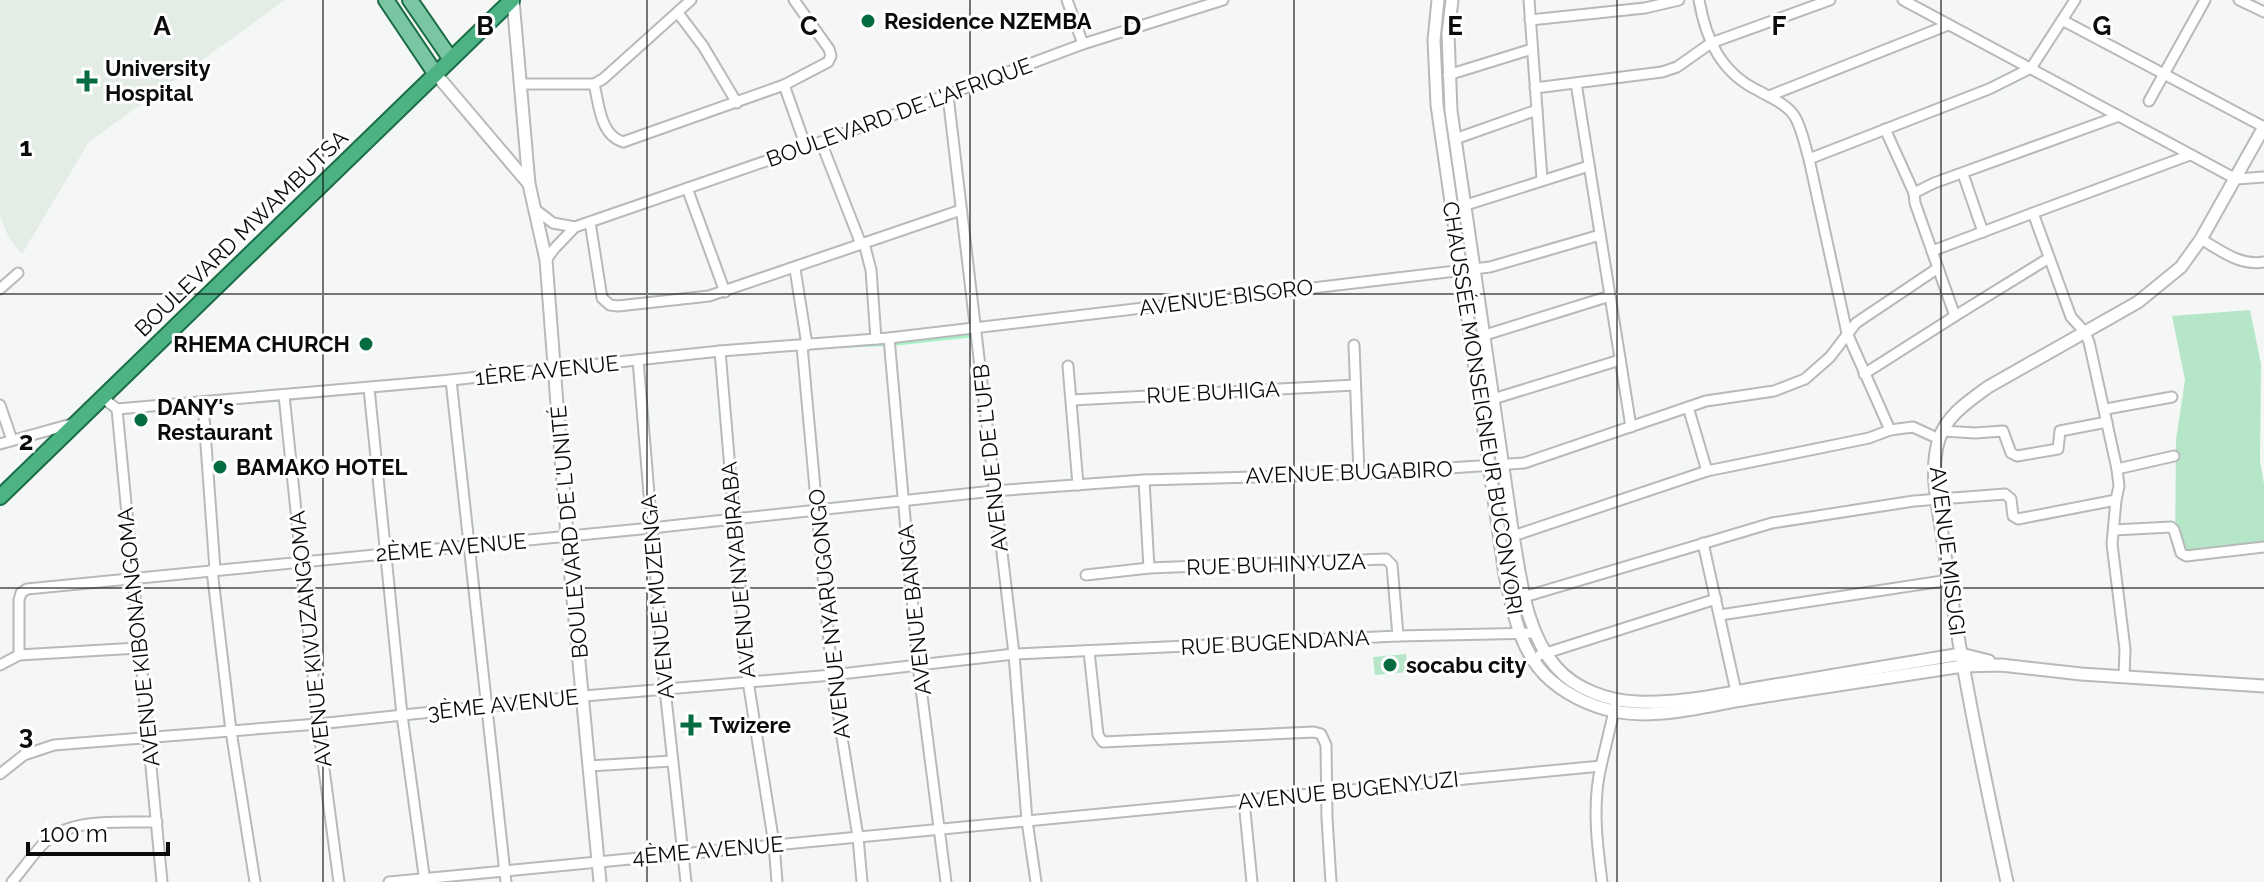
<svg xmlns="http://www.w3.org/2000/svg" width="2264" height="882" viewBox="0 0 2264 882" font-family="Raleway,sans-serif">
<style>
.built{fill:#e3ede6}
.green{fill:#b4e6c7}
.lines{fill:none;stroke-linecap:round;stroke-linejoin:round}
.stream{stroke:#a6f4c6;stroke-width:3}
.minor-casing{stroke:#b7bab8;stroke-width:13}
.tertiary-casing{stroke:#b7bab8;stroke-width:15}
.primary-casing{stroke:#196c46;stroke-width:18}
.trunk-casing{stroke:#196c46;stroke-width:18}
.minor{stroke:#fff;stroke-width:9}
.tertiary{stroke:#fff;stroke-width:11}
.primary{stroke:#7ac6a3;stroke-width:14}
.trunk{stroke:#4eb384;stroke-width:14}
.grid{fill:none;stroke:#0a0b0b;stroke-width:2;stroke-opacity:0.55}
.poi-dot{fill:#056b41;stroke:#fff;stroke-width:3}
.labels{text-anchor:middle;stroke-width:6;stroke-linejoin:round;paint-order:stroke}
.poi-label{font-size:22px;font-weight:bold;fill:#0a0b0b;stroke:#fff;text-anchor:start}
.street-label{font-size:22px;fill:#0a0b0b;stroke:#fff}
.grid-label{font-size:26px;text-anchor:middle;font-weight:bold;fill:#0a0b0b;stroke:#fff;stroke-width:6;stroke-linejoin:round;paint-order:stroke}
</style>
<rect width="100%" height="100%" fill="#f4f7f5"/>
<g class="built">
<polygon points="0,0 285,0 89,142 22,254 9,238 0,216"/>
<polygon points="700,718 701,731 682,733 680,720"/>
</g>
<g class="green">
<polygon points="2250,310 2261,364 2260,461 2264,484 2264,544 2175,556 2176,440 2185,380 2172,316"/>
<polygon points="1406,654 1408,672 1375,675 1373,657"/>
</g>
<g class="lines">
<polyline class="stream" points="805,348 897,344 970,336"/>
<defs>
<g id="minor">
<polyline points="1067,0 1083,44"/>
<polyline points="1529,0 1542,179"/>
<path d="M 1699,0 C 1706,40 1721,73 1759,91 C 1771,98 1787,104 1795,117 C 1802,129 1805,146 1809,159"/>
<polyline points="1903,0 2236,179 2264,177"/>
<polyline points="2239,0 2264,12"/>
<polyline points="678,13 703,46 737,103"/>
<polyline points="1530,20 1645,8 1679,0"/>
<polyline points="2062,20 2264,127"/>
<polyline points="1448,75 1532,49"/>
<polyline points="1576,83 1631,427"/>
<polyline points="522,84 594,84 603,79 691,0"/>
<path d="M 594,84 C 599,104 600,135 623,142 L 784,85 L 828,62 L 831,56 L 829,49 L 794,0"/>
<polyline points="784,85 806,147"/>
<polyline points="1535,88 1662,72 1677,67 1711,43 1830,0"/>
<polyline points="948,96 1014,654 1027,821 1036,882"/>
<polyline points="1769,96 1948,25"/>
<polyline points="2149,101 2205,0"/>
<polyline points="1885,129 1914,193"/>
<polyline points="1455,139 1537,110"/>
<polyline points="821,142 861,244"/>
<polyline points="1963,174 1983,232"/>
<polyline points="687,188 725,292"/>
<polyline points="1466,205 1589,166"/>
<polyline points="536,210 553,223 575,227"/>
<polyline points="590,222 602,298 610,305 618,306 709,296 961,210"/>
<path d="M 2201,239 C 2221,251 2240,266 2264,262"/>
<polyline points="864,243 871,270 876,339"/>
<polyline points="1932,251 2033,213"/>
<polyline points="2049,258 1955,316 1915,203 1914,193 1934,183 2119,116"/>
<polyline points="546,260 554,249 575,227 821,142 1083,44 1223,0"/>
<polyline points="795,269 807,345"/>
<polyline points="0,289 18,273"/>
<polyline points="1485,335 1610,296"/>
<polyline points="889,338 918,665 946,882"/>
<polyline points="1354,345 1359,474"/>
<polyline points="802,346 832,675 858,837 862,882"/>
<polyline points="720,351 748,681 774,844 777,882"/>
<polyline points="638,360 665,689 686,882"/>
<polyline points="1068,366 1078,485"/>
<polyline points="1864,374 1955,316"/>
<polyline points="451,380 506,882"/>
<polyline points="369,388 402,715 425,882"/>
<polyline points="284,395 318,724 339,882"/>
<polyline points="103,398 117,409 162,882"/>
<polyline points="1493,399 1620,360"/>
<polyline points="1072,400 1355,385"/>
<polyline points="203,403 215,570"/>
<polyline points="0,405 12,440"/>
<polyline points="1688,407 1707,471"/>
<polyline points="117,409 451,380 720,351 889,338 1490,267 1600,235"/>
<polyline points="2106,409 2172,397"/>
<polyline points="1943,431 1975,433 2003,431 2011,453 2017,456 2058,449 2060,431 2107,422"/>
<polyline points="1939,439 1913,427 1890,430 1847,333 1809,159 1989,89 2031,68 2075,0"/>
<polyline points="0,444 75,423"/>
<polyline points="2117,469 2174,456"/>
<polyline points="1144,480 1149,568"/>
<polyline points="2114,530 2171,527 2174,530 2181,553 2186,556 2264,547"/>
<polyline points="1513,536 1707,471 1869,438 1890,430"/>
<polyline points="1703,543 1737,696"/>
<polyline points="212,570 231,731 255,882"/>
<polyline points="1086,575 1149,568 1386,559 1392,565 1398,636"/>
<polyline points="1524,597 1772,523 1914,501 2005,494 2011,499 2013,516 2018,519 2116,500"/>
<polyline points="1720,615 1949,580"/>
<polyline points="1089,651 1098,735 1103,742 1314,732 1321,734 1326,745 1327,818 1331,882"/>
<polyline points="19,655 19,600 21,593 27,589 651,528 993,491 1144,480 1359,474 1524,463 1706,401 1774,391 1805,379 1830,357 1856,323 1938,268"/>
<polyline points="1540,655 1716,599"/>
<polyline points="0,665 19,655 138,648"/>
<polyline points="2124,677 2125,649 2112,544 2116,500 2119,486 2117,469 2089,342 2084,331 2071,317 2033,213 2190,155"/>
<polyline points="589,766 672,761"/>
<path d="M 1601,766 C 1592,804 1597,844 1602,882"/>
<polyline points="0,774 24,755 54,745 318,724 584,696 832,675 1014,654 1398,636 1535,633"/>
<polyline points="1244,801 1252,882"/>
<path d="M 12,882 C 23,869 33,854 45,842 C 72,817 122,823 157,822"/>
<polyline points="389,882 1601,766 1615,707"/>
</g>
<g id="tertiary">
<polyline points="513,0 529,184 546,260 567,536 600,882"/>
<path d="M 1438,0 L 1434,40 L 1437,105 L 1505,575 C 1513,610 1519,648 1545,675 C 1563,693 1589,706 1614,711 C 1658,720 1704,706 1747,699 C 1819,688 1891,677 1963,666 L 2001,665 L 2081,674 L 2264,686"/>
<path d="M 1452,0 L 1448,34 L 1451,111 L 1513,536 C 1521,580 1525,631 1556,667 C 1575,689 1608,701 1637,702 C 1681,704 1726,693 1769,686 C 1833,675 1897,665 1961,654 L 1989,661"/>
<polyline points="435,73 529,184"/>
<path d="M 2007,882 C 1983,771 1960,660 1944,548 C 1940,513 1928,474 1939,439 C 1947,415 1969,401 1988,387 L 2138,302 L 2181,267 L 2201,239 L 2264,127"/>
</g>
<g id="primary">
<polyline points="386,0 435,73"/>
<polyline points="410,0 450,58"/>
</g>
<polyline id="trunk" points="0,497 512,0"/>
</defs>
<use href="#minor" class="minor-casing"/>
<use href="#tertiary" class="tertiary-casing"/>
<use href="#primary" class="primary-casing"/>
<use href="#trunk" class="trunk-casing"/>
<use href="#minor" class="minor"/>
<use href="#tertiary" class="tertiary"/>
<use href="#primary" class="primary"/>
<use href="#trunk" class="trunk"/>
</g>
<path class="grid" d="M 323,0 L 323,882M 647,0 L 647,882M 970,0 L 970,882M 1294,0 L 1294,882M 1617,0 L 1617,882M 1941,0 L 1941,882M 0,294 L 2264,294M 0,588 L 2264,588"/>
<g class="poi-dot">
<circle cx="868" cy="21" r="8"/>
<path d="M83 69h8v8h8v8h-8v8h-8v-8h-8v-8h8z"/>
<circle cx="366" cy="344" r="8"/>
<circle cx="141" cy="420" r="8"/>
<circle cx="220" cy="467" r="8"/>
<circle cx="1390" cy="665" r="8"/>
<path d="M687 713h8v8h8v8h-8v8h-8v-8h-8v-8h8z"/>
</g>
<g class="labels">
<g class="poi-label">
<text x="884" y="29">Residence NZEMBA</text>
<text x="105" y="76">University<tspan x="105" dy="25">Hospital</tspan></text>
<text x="350" y="352" text-anchor="end">RHEMA CHURCH</text>
<text x="157" y="415">DANY's<tspan x="157" dy="25">Restaurant</tspan></text>
<text x="236" y="475">BAMAKO HOTEL</text>
<text x="1406" y="673">socabu city</text>
<text x="709" y="733">Twizere</text>
</g>
<g class="street-label">
<text transform="translate(899 112) rotate(-20)" y="8">BOULEVARD DE L'AFRIQUE</text>
<text transform="translate(241 233) rotate(-44)" y="8">BOULEVARD MWAMBUTSA</text>
<text transform="translate(1226 297) rotate(-7)" y="8">AVENUE BISORO</text>
<text transform="translate(547 370) rotate(-6)" y="8">1ÈRE AVENUE</text>
<text transform="translate(1213 392) rotate(-3)" y="8">RUE BUHIGA</text>
<text transform="translate(1483 408) rotate(81)" y="8">CHAUSSÉE MONSEIGNEUR BUCONYORI</text>
<text transform="translate(990 458) rotate(-96)" y="8">AVENUE DE L'UFB</text>
<text transform="translate(1349 472) rotate(-2)" y="8">AVENUE BUGABIRO</text>
<text transform="translate(569 532) rotate(-95)" y="8">BOULEVARD DE L'UNITÉ</text>
<text transform="translate(451 547) rotate(-5)" y="8">2ÈME AVENUE</text>
<text transform="translate(1948 551) rotate(83)" y="8">AVENUE MISUGI</text>
<text transform="translate(1276 564) rotate(-2)" y="8">RUE BUHINYUZA</text>
<text transform="translate(738 570) rotate(-95)" y="8">AVENUE NYABIRABA</text>
<text transform="translate(657 597) rotate(-95)" y="8">AVENUE MUZENGA</text>
<text transform="translate(914 610) rotate(-96)" y="8">AVENUE BANGA</text>
<text transform="translate(829 614) rotate(-96)" y="8">AVENUE NYARUGONGO</text>
<text transform="translate(138 637) rotate(-96)" y="8">AVENUE KIBONANGOMA</text>
<text transform="translate(310 639) rotate(-96)" y="8">AVENUE KIVUZANGOMA</text>
<text transform="translate(1275 642) rotate(-3)" y="8">RUE BUGENDANA</text>
<text transform="translate(503 704) rotate(-6)" y="8">3ÈME AVENUE</text>
<text transform="translate(1348 790) rotate(-6)" y="8">AVENUE BUGENYUZI</text>
<text transform="translate(708 850) rotate(-5)" y="8">4ÈME AVENUE</text>
</g>
</g>
<g class="grid-label">
<text x="162" y="35">A</text>
<text x="485" y="35">B</text>
<text x="809" y="35">C</text>
<text x="1132" y="35">D</text>
<text x="1455" y="35">E</text>
<text x="1779" y="35">F</text>
<text x="2102" y="35">G</text>
<text x="26" y="156">1</text>
<text x="26" y="450">2</text>
<text x="26" y="744">3</text>
</g>
<path d="M28 842v12h140v-12" fill="none" stroke="#0a0b0b" stroke-width="4"/>
<text x="40" y="842" font-size="24" fill="#0a0b0b" stroke="#ffffff" stroke-width="6" paint-order="stroke">100 m</text>
</svg>
